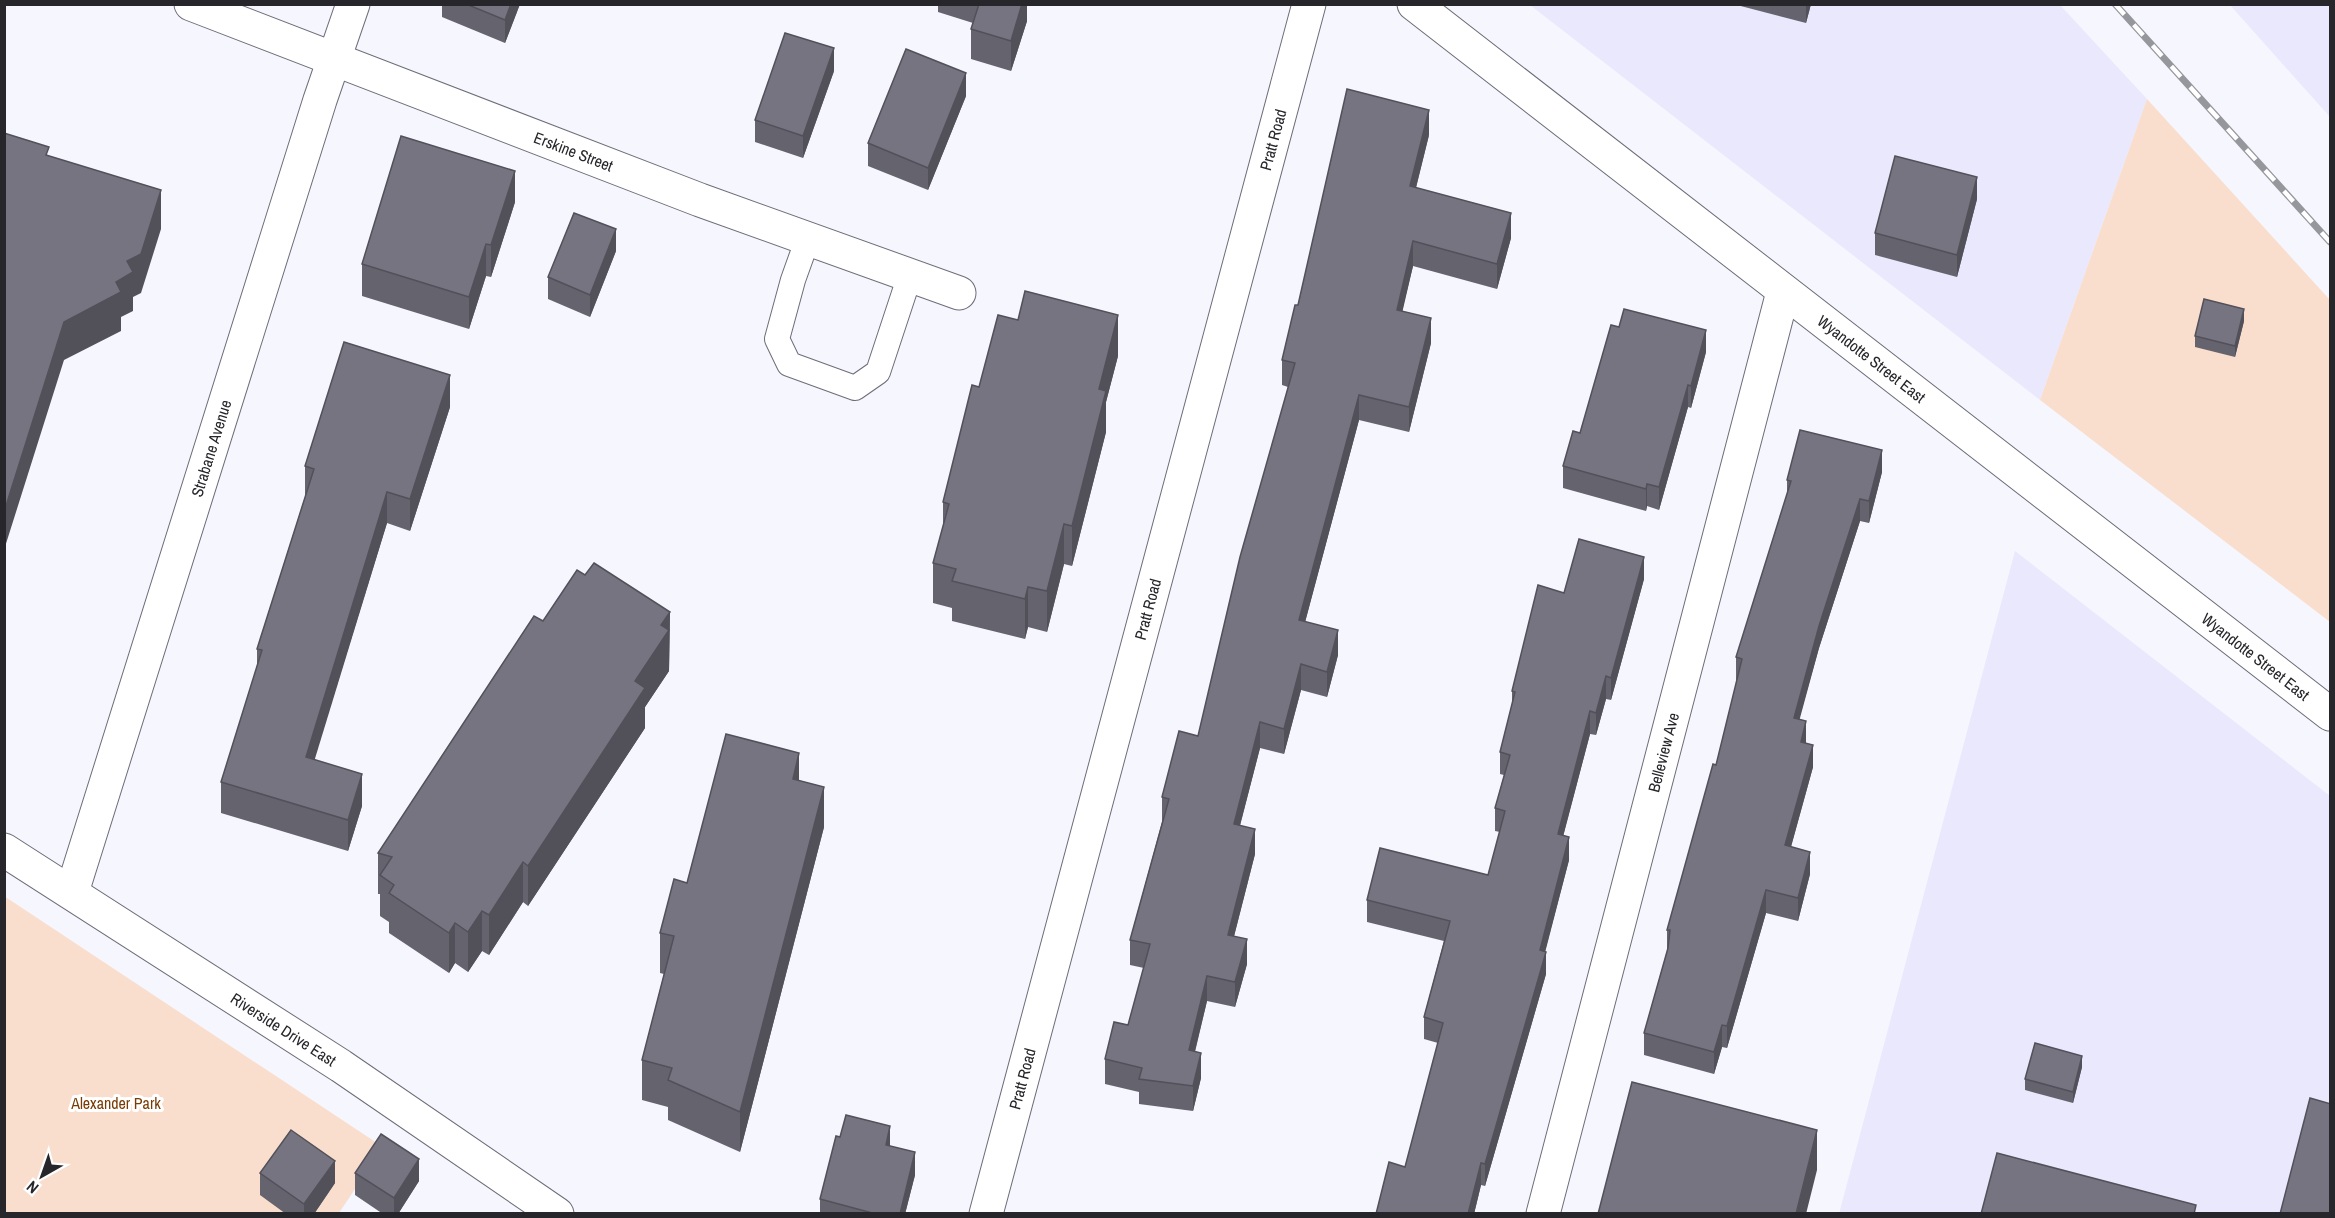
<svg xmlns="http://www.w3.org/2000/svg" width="2335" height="1218" viewBox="0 0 2335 1218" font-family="'Archivo Narrow',sans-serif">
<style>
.built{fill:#e9e8fd}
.green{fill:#f9decd}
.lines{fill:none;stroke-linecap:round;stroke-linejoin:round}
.service-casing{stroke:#6d6d79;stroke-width:26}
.minor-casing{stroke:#6d6d79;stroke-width:35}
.tertiary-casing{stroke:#6d6d79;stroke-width:35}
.secondary-casing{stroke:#6d6d79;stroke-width:35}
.service{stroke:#fff;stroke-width:24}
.minor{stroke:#fff;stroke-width:33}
.tertiary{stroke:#fff;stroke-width:33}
.secondary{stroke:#fff;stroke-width:33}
.rail-casing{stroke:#96969d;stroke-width:7}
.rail{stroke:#fff;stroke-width:4.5;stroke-dasharray:14;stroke-linecap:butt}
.wall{fill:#65646e}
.shaded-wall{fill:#52515a}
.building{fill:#757480;stroke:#52515a;stroke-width:1.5}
.labels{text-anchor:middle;stroke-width:6;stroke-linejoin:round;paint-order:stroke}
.street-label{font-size:16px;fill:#26262b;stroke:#fff}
.park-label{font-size:16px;fill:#783c04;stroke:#fff}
</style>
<rect width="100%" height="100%" fill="#f6f6fe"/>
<g class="built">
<polygon points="1530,5 2060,5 2147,99 2040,400"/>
<polygon points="2230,5 2330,5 2330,117"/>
<polygon points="2015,551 2330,796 2330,1213 1839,1214"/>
</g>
<g class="green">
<polygon points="2147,99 2330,300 2330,622 2040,400"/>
<polygon points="4,896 383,1147 339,1213 5,1213"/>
</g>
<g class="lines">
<defs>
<polyline id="service" points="808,238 793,280 777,339 789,364 855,388 878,372 910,275"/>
<g id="minor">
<path id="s1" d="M 191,4 L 700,200 L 959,293"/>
<path id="s2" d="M 986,1214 L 1309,4"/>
<path id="s3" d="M 1543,1214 L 1783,292"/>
</g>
<g id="tertiary">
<path id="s4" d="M 72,892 L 320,100 L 353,4"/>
</g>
<g id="secondary">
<path id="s5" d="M 1414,4 L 2330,714"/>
<path id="s6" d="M 4,850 L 341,1066 L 557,1214"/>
</g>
</defs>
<use href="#service" class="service-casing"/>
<use href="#minor" class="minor-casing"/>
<use href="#tertiary" class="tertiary-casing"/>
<use href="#secondary" class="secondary-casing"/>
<use href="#service" class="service"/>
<use href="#minor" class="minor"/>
<use href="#tertiary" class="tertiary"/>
<use href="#secondary" class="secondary"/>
<defs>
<polyline id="rail" points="2115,4 2330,242"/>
</defs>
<use href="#rail" class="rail-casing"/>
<use href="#rail" class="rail"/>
</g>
<g class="wall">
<polygon points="442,4 520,4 505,43 442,17"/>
<polygon points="938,4 1027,4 1027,21 1011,71 971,59 971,29 973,23 938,12"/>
<polygon points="1733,4 1811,4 1806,23"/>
<polygon points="834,71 803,158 755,142 755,120"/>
<polygon points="966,96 928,190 868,166 868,143"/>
<polygon points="1429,135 1416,188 1511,238 1497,289 1413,266 1402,311 1431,343 1409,432 1359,420 1305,622 1338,655 1327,697 1301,690 1284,754 1260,748 1240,825 1255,854 1234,936 1247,964 1235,1007 1207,1001 1195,1052 1201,1078 1193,1111 1139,1104 1139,1092 1105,1084 1105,1059 1128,1025 1144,968 1130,965 1130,940 1162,822 1162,797 1198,736 1288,387 1282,385 1282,360 1298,305"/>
<polygon points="1977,199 1957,277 1875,255 1875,233"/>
<polygon points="515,202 491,277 486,276 469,329 362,296 362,264"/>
<polygon points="616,251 590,317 548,299 548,277"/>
<polygon points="2244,321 2235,357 2195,347 2195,336"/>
<polygon points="1706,352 1691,408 1688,407 1659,510 1647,506 1646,511 1563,488 1563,466 1580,433"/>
<polygon points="1118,356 1106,402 1106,432 1072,566 1064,564 1047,632 1028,627 1025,639 952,621 952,608 933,603 933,563 943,527 943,502 979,387"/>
<polygon points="450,407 410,531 387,523 314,759 362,806 348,851 221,813 221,782 257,666 257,649 305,497 305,466"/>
<polygon points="1882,472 1869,523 1860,521 1819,648 1799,719 1813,767 1791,847 1810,874 1798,921 1766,913 1727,1048 1722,1047 1714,1074 1644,1055 1644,1033 1667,951 1667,930 1716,765 1737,680 1736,680 1736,657 1787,494 1787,480"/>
<polygon points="585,575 670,612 669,671 645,707 645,728 528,906 523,902 489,955 482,951 468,972 455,963 449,973 389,933 389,922 380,916 380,894 378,894 378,853 543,621"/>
<polygon points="1644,579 1611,700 1606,699 1596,735 1590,734 1563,836 1569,860 1545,951 1546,974 1485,1186 1481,1185 1474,1214 1376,1214 1405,1167 1438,1043 1424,1039 1424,1017 1444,941 1367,922 1367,900 1488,875 1500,832 1495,831 1495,808 1504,775 1500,774 1500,752 1512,706 1512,691 1564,593"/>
<polygon points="799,780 824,827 740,1152 668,1120 668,1107 642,1100 642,1060 664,974 660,973 660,933 687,883"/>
<polygon points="2082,1067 2073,1103 2025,1090 2025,1079"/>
<polygon points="890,1146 915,1175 905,1214 820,1214 820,1199"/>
<polygon points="260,1173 335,1183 314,1214 286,1214 260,1195"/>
<polygon points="355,1173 419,1181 398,1214 383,1214 355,1195"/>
</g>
<g class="shaded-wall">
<polygon points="511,4 520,4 505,43 505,20"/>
<polygon points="1021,4 1027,4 1027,21 1011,71 1011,41"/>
<polygon points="1806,4 1811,4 1806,23"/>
<polygon points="834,48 834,71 803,158 803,136"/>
<polygon points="966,73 966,96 928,190 928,168"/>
<polygon points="1429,110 1429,135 1410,211 1410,186"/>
<polygon points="515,171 515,202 491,277 491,245"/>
<polygon points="1977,177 1977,199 1957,277 1957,255"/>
<polygon points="161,190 161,229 141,293 133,297 133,311 121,317 121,331 64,360 4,550 4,512 64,322 116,282 127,261"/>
<polygon points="1511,213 1511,238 1497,289 1497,264"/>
<polygon points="616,229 616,251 590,317 590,295"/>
<polygon points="1413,241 1413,266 1397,335 1397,310"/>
<polygon points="486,244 486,276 469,329 469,297"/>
<polygon points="2244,309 2244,321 2235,357 2235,346"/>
<polygon points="1118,315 1118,356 1106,402 1106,432 1072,566 1072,526 1099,389"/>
<polygon points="1431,318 1431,343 1409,432 1409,407"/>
<polygon points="1706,330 1706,352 1691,408 1691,386"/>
<polygon points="450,375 450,407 410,531 410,499"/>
<polygon points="1688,385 1688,407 1659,510 1659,487"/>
<polygon points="1359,395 1359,420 1299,645 1299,620"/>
<polygon points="1882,450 1882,472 1869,523 1869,501"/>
<polygon points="1647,484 1647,506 1646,511 1646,489"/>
<polygon points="387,492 387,523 306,788 306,757"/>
<polygon points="1860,499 1860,521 1819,648 1794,740 1794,718 1819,626"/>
<polygon points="1064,524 1064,564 1047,632 1047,591"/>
<polygon points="1644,557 1644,579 1611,700 1611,678"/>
<polygon points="1028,587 1028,627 1025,639 1025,599"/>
<polygon points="670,612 669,671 645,707 645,728 528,906 528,866 635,681 661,625"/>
<polygon points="1338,630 1338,655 1327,697 1327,672"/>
<polygon points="1301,664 1301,690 1284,754 1284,729"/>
<polygon points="1606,676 1606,699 1596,735 1596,713"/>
<polygon points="1590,711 1590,734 1558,856 1558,834"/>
<polygon points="1806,721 1806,743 1801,742"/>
<polygon points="1260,722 1260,748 1234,849 1234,824"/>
<polygon points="1813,745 1813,767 1785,868 1785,845"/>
<polygon points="799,753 799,793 793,779"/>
<polygon points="362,774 362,806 348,851 348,820"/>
<polygon points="824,787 824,827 740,1152 740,1112"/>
<polygon points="1255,829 1255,854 1228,960 1228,935"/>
<polygon points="1569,837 1569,860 1540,972 1540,950"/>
<polygon points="1810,852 1810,874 1798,921 1798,898"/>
<polygon points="523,862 523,902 489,955 489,915"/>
<polygon points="1766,890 1766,913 1727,1048 1727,1026"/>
<polygon points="482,911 482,951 468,972 468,932"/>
<polygon points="455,923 455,963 449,973 449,933"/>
<polygon points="1247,939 1247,964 1235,1007 1235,982"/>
<polygon points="1546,952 1546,974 1485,1186 1485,1164"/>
<polygon points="1207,976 1207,1001 1189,1075 1189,1050"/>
<polygon points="1722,1025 1722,1047 1714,1074 1714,1052"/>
<polygon points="1201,1053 1201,1078 1193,1111 1193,1086"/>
<polygon points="2082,1056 2082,1067 2073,1103 2073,1092"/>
<polygon points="890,1126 890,1148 886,1145"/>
<polygon points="1817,1130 1817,1170 1806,1214 1796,1214"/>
<polygon points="915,1152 915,1175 905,1214 900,1214"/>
<polygon points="419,1159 419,1181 398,1214 394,1214 394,1198"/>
<polygon points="335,1161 335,1183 314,1214 304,1214 304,1204"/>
<polygon points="1481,1163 1481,1185 1474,1214 1468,1214"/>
</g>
<g class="building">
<polygon points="466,4 511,4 505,20"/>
<polygon points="979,4 1022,4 1011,41 971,29"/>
<polygon points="785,33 834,48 803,136 755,120"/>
<polygon points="906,49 966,73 928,168 868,143"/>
<polygon points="1347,89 1429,110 1410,186 1511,213 1497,264 1413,241 1397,310 1431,318 1409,407 1359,395 1299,620 1338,630 1327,672 1301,664 1284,729 1260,722 1234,824 1255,829 1228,935 1247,939 1235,982 1207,976 1189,1050 1201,1053 1193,1086 1139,1079 1142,1068 1105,1059 1114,1022 1128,1025 1150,944 1130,940 1169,799 1162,797 1179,731 1198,736 1240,557 1295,363 1282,360 1295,305 1298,305"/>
<polygon points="4,133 49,147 46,155 161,190 141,254 127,261 133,272 116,282 121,292 64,322 4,512"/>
<polygon points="401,136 515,171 491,245 486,244 469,297 362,264"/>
<polygon points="1895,156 1977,177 1957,255 1875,233"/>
<polygon points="574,213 616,229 590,295 548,277"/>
<polygon points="1025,291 1118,315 1099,389 1106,391 1072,526 1064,524 1047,591 1028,587 1025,599 952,581 956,569 933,563 949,504 943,502 972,385 979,387 998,315 1018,320"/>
<polygon points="2204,299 2244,309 2235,346 2195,336"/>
<polygon points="1624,309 1706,330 1691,386 1688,385 1659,487 1647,484 1646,489 1563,466 1573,431 1580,433 1611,325 1619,327"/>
<polygon points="344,342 450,375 410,499 387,492 306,757 362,774 348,820 221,782 262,650 257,649 314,469 305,466"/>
<polygon points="1800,430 1882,450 1869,501 1860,499 1819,626 1794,718 1806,721 1801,742 1813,745 1785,845 1810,852 1798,898 1766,890 1727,1026 1722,1025 1714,1052 1644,1033 1668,948 1670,930 1667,930 1713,764 1716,765 1742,659 1736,657 1791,481 1787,480"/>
<polygon points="1579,539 1644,557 1611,678 1606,676 1596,713 1590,711 1558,834 1569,837 1540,950 1546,952 1485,1164 1481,1163 1468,1214 1376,1214 1389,1162 1405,1167 1443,1023 1424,1017 1450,921 1367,900 1380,848 1488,875 1505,811 1495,808 1510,755 1500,752 1515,692 1512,691 1538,585 1564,593"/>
<polygon points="594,563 670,612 661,625 669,630 635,681 645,688 528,866 523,862 489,915 482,911 468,932 455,923 449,933 389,893 394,885 380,875 392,857 378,853 534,616 543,621 577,570 585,575"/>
<polygon points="726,734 799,753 793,779 824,787 740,1112 668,1080 672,1068 642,1060 674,936 660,933 674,879 687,883"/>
<polygon points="2035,1043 2082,1056 2073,1092 2025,1079"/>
<polygon points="1632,1082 1817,1130 1796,1214 1598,1214"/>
<polygon points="2310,1098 2331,1104 2331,1214 2280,1214"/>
<polygon points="846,1115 890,1126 886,1145 915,1152 900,1214 876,1214 820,1199 836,1136 840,1137"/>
<polygon points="291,1130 335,1161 304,1204 260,1173"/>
<polygon points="381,1134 419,1159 394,1198 355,1173"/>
<polygon points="1997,1153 2196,1205 2194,1214 1981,1214"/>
</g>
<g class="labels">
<g class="street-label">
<text dy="6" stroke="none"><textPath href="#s2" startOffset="1112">Pratt Road</textPath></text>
<text dy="6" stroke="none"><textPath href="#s1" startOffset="410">Erskine Street</textPath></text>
<text dy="6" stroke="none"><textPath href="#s5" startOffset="579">Wyandotte Street East</textPath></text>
<text dy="6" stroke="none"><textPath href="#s4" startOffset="465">Strabane Avenue</textPath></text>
<text dy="6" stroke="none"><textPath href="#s2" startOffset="626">Pratt Road</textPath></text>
<text dy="6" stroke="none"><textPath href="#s5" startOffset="1065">Wyandotte Street East</textPath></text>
<text dy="6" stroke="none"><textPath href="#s3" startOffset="477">Belleview Ave</textPath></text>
<text dy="6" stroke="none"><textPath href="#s6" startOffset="332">Riverside Drive East</textPath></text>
<text dy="6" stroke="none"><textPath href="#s2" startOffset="140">Pratt Road</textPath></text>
</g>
<g class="park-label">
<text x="116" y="1109">Alexander Park</text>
</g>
</g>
<rect width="2335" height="1218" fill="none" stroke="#26262b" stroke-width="12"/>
<g transform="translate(42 1176) rotate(220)" stroke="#ffffff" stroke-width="4.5" paint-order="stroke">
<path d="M0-4.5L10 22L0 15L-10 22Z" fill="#26262b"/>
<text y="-9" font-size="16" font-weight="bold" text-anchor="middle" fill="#26262b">N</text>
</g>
</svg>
